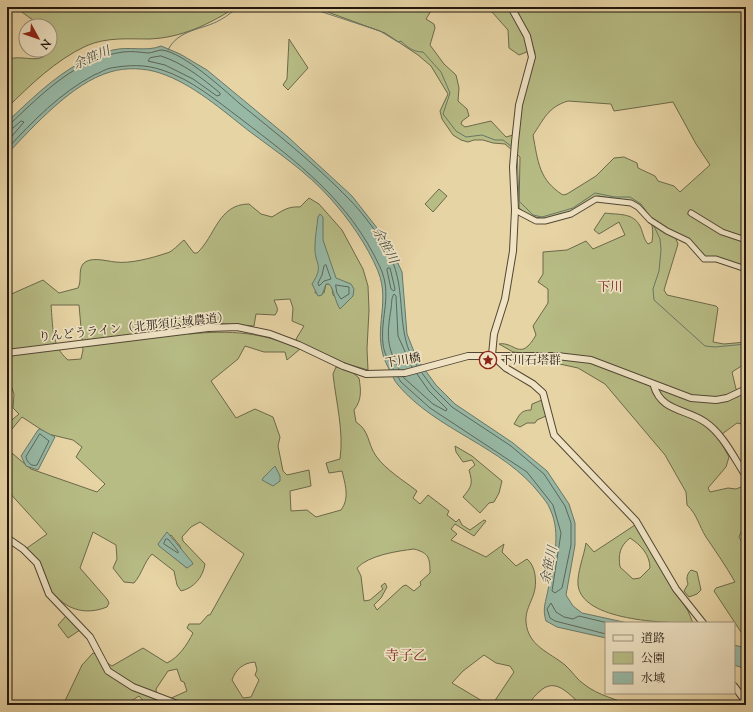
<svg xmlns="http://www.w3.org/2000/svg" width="753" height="712" viewBox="0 0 753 712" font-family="'Sorts Mill Goudy','Noto Serif JP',serif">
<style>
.green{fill:#b7bc85;stroke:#6c694a;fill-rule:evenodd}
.water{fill:#97b8a5;stroke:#687769}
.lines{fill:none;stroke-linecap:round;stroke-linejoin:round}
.shore{stroke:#5c675a;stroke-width:1}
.stream{stroke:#687769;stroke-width:1}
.minor-casing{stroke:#524634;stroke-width:7}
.tertiary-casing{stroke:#524634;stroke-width:8}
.minor{stroke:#efe3c4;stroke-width:5}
.tertiary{stroke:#efe3c4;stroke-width:6}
.labels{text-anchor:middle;stroke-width:3.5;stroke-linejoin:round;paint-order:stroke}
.street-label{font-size:12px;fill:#21160f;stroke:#efe3c4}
.poi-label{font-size:12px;fill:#21160f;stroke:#efe3c4;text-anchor:start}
.water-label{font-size:13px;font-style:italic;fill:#4a4f44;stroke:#efe3c4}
.neighbourhood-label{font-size:13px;fill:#7a1f14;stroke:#efe3c4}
.quarter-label{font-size:14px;fill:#7a1f14;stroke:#efe3c4}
</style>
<rect width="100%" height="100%" fill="#e7d4a5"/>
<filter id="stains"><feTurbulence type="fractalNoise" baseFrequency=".005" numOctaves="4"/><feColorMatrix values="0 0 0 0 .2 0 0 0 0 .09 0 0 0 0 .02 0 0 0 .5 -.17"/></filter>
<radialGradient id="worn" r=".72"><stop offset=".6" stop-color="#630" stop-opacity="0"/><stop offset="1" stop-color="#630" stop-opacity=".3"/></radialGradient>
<g class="green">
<path d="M 15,7 L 236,7 C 210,24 181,38 149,39 C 128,39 106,37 86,46 C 56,60 30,85 7,108 L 7,60 C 24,52 47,71 52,41 C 53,35 50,31 50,26 L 41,26 Z"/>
<path d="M 314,7 L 446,7 L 431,11 L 426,19 L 434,24 L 435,28 L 430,45 L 444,64 L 456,75 L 459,88 L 458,101 L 467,109 L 469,116 L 462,121 L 461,124 L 465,127 L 491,121 L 506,137 L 517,134 L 520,105 L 535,53 L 527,30 L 529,51 L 519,55 L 509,48 L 508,30 L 492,12 L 473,7 L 746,7 L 746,268 L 706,257 L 678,235 L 676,239 L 678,244 L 664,290 L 667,295 L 716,306 L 718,308 L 713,342 L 724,344 L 746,342 L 746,363 L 732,372 L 736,389 L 746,396 L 746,425 L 737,423 L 718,437 L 729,457 L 726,467 L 708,488 L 710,492 L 728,488 L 736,489 L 746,485 L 746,520 L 739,537 L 746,549 L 746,635 L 741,632 L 714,591 L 716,588 L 735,582 C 726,566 716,552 706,537 C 699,526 697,514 687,505 L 686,492 L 665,455 L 605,384 L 578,368 L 546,361 L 537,354 L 513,352 L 499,344 C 515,341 520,363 536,335 L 533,326 L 548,303 L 548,289 L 538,282 L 543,274 L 543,252 L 567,250 L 586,241 L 593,249 L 625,235 L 619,222 L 599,234 L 594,230 L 605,213 C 617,215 633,212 640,226 C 643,232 643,238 648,244 L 652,242 C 658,204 627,201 598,196 C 590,199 584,206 577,209 C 557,219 537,224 519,208 L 520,157 L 505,144 L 493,143 L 483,140 L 474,140 L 468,142 L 461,140 L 453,135 L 442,119 L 440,111 L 448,94 L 431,66 L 418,55 L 385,33 ZM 568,101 L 611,104 L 614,111 L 673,102 L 696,144 L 710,165 L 680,192 L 674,186 L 658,181 L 655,176 L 638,168 L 637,163 L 624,157 L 614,158 L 596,176 L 567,194 L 563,195 C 539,180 538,162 533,135 C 544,119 548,107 568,101 Z"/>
<polygon points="289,39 308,68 288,90 283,85 287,79"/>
<polygon points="439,189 447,196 433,212 425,204"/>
<path d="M 309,198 L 319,204 L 342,230 L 363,269 L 368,286 L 369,310 L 367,349 L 368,370 L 347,364 L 297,341 L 296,339 L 304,326 L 292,321 L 293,308 L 290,299 L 274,300 C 276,306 280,309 275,315 L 256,314 L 254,326 L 213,323 L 189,328 L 189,334 C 231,330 262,332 300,349 L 287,360 L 285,352 L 264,352 L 245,346 L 238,359 L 211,381 L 236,418 L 255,409 L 273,417 L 280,437 L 278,446 L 283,471 L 287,475 L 309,470 L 311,486 L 290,491 L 291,511 L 307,510 L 316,517 L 341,510 C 350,498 345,484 342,471 L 329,473 L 326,463 L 340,459 C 344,431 336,402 333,374 L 336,367 L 352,372 L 359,378 C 361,390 362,400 354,410 L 356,422 C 370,431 367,443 376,456 C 386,470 403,480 417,491 L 413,498 L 420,504 L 428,495 L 449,511 L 447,515 L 456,522 L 459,519 L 462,525 L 470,530 L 484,520 L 486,521 L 474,536 L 455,524 L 451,529 L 457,534 L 451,540 L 486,557 L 504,544 L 502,552 L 516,566 L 527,559 C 536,566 537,583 534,593 C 531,603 525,611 526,622 C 528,646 549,652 565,665 C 572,671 577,680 585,685 C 598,695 617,700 632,705 L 581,705 C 569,694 555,676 539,692 C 535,696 531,699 530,705 L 492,705 L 514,672 L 510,666 L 496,663 L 484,655 L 463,671 L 452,683 L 489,705 L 183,705 L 169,699 L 187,691 L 184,682 L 181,681 L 177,669 L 168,671 L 156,689 L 157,698 L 175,705 L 147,705 L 139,696 L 125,705 L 63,705 L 82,665 L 93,653 C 100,655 105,662 112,666 L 143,648 L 167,663 C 179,657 187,645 193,633 L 187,628 L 189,624 L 200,624 L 208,615 L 210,615 L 244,554 L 200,522 L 191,527 L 182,537 L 183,541 L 205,564 C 203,577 194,588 181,591 L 177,585 L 174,571 L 152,554 C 144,562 142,574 134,583 L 124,582 L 113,568 L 117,559 L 116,545 L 93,532 L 80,568 L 107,599 L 109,603 L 107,607 C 63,624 42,582 27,548 L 47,534 L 7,490 L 7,449 L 31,469 L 97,492 L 105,484 L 76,457 L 82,447 L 73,440 L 48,434 L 22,417 L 7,435 L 7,424 L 19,414 L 13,408 L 14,394 L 9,380 L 7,380 L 7,296 L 43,280 L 59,293 L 78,288 C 82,281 78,270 83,264 C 90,256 106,261 115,262 C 130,264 152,258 167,253 C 172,252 179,244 184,240 L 194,253 L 197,253 C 215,237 218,204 249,204 L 261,214 L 272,217 C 282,211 288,206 300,207 ZM 322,243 L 333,276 L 337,281 L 337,299 L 333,295 L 332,287 L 329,284 L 326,284 L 324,293 L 315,293 L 322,266 ZM 51,305 L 79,305 L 83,350 L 81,359 L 68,360 C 51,346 53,325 51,305 ZM 171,535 L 180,546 L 187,568 L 158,544 ZM 414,549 C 429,553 430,558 430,573 L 420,582 L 421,585 L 414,591 L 406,585 L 403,586 L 377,610 L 374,605 L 381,598 L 387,587 L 385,583 L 381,586 L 383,589 L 370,600 L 364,601 L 361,576 L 357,568 C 369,555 398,551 414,549 ZM 255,662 L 257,670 L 255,675 L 259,680 L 251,697 L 243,698 L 232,680 C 236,669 243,663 255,662 Z"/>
<path d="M 542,400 L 546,416 L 537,420 L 535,423 L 527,423 L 520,427 L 514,424 C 519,416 520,410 531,410 L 532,404 Z"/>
<path d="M 455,446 L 472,456 L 502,481 L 499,493 L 494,502 L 489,503 L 480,513 L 463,497 C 472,486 473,484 469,470 L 475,465 L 472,460 L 463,462 L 456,452 Z"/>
<path d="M 635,525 L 688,611 L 693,623 C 665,623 582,621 578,585 C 577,572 584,556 586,543 L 594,552 ZM 630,538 C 641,545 650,555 650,568 L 640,578 L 633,579 L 620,567 C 618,554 620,546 630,538 Z"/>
<path d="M 691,570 L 697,572 L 701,590 L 697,594 L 689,597 L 684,591 L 688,584 C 686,578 687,574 691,570 Z"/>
<polygon points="66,616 80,630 68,638 58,625"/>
</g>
<g class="water">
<path d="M 161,46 L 180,54 L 207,70 L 288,137 L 352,196 L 388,242 L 402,272 L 407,334 L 417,359 L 436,385 L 455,404 L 513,443 L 547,471 L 569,504 L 575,523 L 575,545 L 566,595 L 573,606 L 582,613 L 628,623 L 606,623 L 606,638 L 557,627 L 546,621 C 542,609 546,601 548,590 C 553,563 562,534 550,509 C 548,503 543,498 540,494 C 503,446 437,431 398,385 C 394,381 392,374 389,369 C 369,333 392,306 378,271 C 367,245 349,219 330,198 C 307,172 277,152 249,131 C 222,110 193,84 160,73 C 145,68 126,67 110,72 C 72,83 34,126 7,154 L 7,122 C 39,92 69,61 113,50 C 129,46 147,52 161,46 Z"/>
<path d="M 320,214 L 323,217 L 323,240 L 336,278 L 351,284 L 354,289 L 353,296 L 340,309 C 335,302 334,289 329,284 L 326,284 L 322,295 L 318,296 L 312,284 C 325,264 314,265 315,246 C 315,236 317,227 318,217 Z"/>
<polygon points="40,429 55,437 38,470 26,466 21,456 38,430"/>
<polygon points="275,466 280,476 280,481 273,486 262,480 263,478"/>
<polygon points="167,532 192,562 193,564 187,568 159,546 158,544"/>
<polygon points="734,645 746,648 746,669 734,665"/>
</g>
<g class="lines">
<g class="shore">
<path d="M 161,56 C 183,63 202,78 220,93 L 220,95 L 217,96 L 193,79 L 165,65 L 148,61 L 150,58 Z"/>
<path d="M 7,124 L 11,123 C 43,93 77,58 123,52 C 132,51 139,52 148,53 C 152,53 158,50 162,50 C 184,53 222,88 239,103 C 276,133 314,163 348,198 C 364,214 380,236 390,256 C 408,291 394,333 417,366"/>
<polyline points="7,129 13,128 21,121 24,122 7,142"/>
<path d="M 7,149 C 33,121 60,93 94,75 C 100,73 105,69 111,68 C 129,65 144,64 162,70 C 191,79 217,101 241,119 C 297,162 349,200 380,267 C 393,295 380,316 383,344 C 384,354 389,361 393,369"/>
<polygon points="326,265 331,279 324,281 319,286 318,283 322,275 324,266"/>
<polygon points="388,268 390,268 395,289 394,291 391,289 387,270"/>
<polygon points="336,285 349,287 349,294 341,299 337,293"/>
<path d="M 399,369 C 386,346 387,334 391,309 C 392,303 391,298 394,294 L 396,296 L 398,336 L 412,367"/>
<polyline points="398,377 401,382 430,408 527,472 553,505 561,533 552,591 555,593 562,588 571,545 571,523 565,506 544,474 511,446 452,407 433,388 422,373"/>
<polyline points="403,377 433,404 446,411 447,409 429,391 417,374"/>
<path d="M 40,434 L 49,441 L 37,465 C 31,467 27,462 26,457 Z"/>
<polygon points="166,539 168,539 178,551 178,553 164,544"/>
<polyline points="606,634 555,621 550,618 547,609 551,603 556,612 564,617 573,619 579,616 608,623"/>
</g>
<g class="stream">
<path d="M 307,7 L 380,31 L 398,42 L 401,41 C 408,48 414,52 423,52 L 441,72 L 450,93 L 443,114 L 456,131 L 466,137 L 482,135 L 495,140 L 503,140 L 511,146"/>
<path d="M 168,50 C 178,29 203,30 220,20 C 228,16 233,10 241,7"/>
<polyline points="517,150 519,201 533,215 542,217 573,208 595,193 615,197 630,197 641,204 652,219"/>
<polyline points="653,224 660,239 661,250 659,271 653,289 654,300 705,346 715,347 746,344"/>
</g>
<defs>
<g id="minor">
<polyline points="515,210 536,221 545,221 571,214 596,199 631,203 638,207 650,220 667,231 688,241 704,259 716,259 746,269"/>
<polyline points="691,213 722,232 746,240"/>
</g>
<g id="tertiary">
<polyline points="511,7 527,36 532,57 519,105 515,142 513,167 515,210 513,251 505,299 494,334 492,355 506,368 533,384 543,393 554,435 636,521 676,589 703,623"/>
<polyline points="7,353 208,328 237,327 270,334 299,345 343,366 366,374 405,373 468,356 557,356 591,360 691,398 716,400 727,398 746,389"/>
<path d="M 654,386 C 661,411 686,409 705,422 C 723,434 734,458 746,476"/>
<polyline points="7,538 23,549 37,563 49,594 90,637 108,671 133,687 180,705"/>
<polyline points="734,686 746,702"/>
</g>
</defs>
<use href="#minor" class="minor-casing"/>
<use href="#tertiary" class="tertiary-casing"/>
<use href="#minor" class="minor"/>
<use href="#tertiary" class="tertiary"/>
</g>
<defs>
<symbol id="sight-ring" viewBox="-11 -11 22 22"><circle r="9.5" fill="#efe3c4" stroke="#8f2418" stroke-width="1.5"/><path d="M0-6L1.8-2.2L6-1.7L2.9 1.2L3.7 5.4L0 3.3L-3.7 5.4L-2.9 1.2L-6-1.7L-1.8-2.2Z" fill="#8f2418"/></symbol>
</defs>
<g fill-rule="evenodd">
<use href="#sight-ring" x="478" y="350" width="20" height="20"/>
</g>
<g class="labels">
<g class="street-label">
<text transform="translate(134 327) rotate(-6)" y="4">りんどうライン（北那須広域農道）</text>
<text transform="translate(403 360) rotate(-10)" y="4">下川橋</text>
</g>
<g class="poi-label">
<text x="501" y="364">下川石塔群</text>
</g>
<g class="water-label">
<text transform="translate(91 57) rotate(-23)" y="5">余笹川</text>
<text transform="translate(386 245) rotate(62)" y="5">余笹川</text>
<text transform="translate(548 565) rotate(-78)" y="5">余笹川</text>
</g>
<g class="neighbourhood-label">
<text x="610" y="291">下川</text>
</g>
<g class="quarter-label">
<text x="406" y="660">寺子乙</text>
</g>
</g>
<rect width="753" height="712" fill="none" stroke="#e7d4a5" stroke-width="24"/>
<rect x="8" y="8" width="737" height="696" fill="none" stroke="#21160f" stroke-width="2"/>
<rect x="12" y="12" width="729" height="688" fill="none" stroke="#21160f"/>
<rect x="605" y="622" width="130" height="72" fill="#efe3c4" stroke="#9d917c"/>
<rect x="613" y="635" width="20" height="6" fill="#efe3c4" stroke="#9d917c"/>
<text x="641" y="642" font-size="12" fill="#21160f">道路</text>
<rect x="613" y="652" width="20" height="12" fill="#b7bc85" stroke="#9d917c"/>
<text x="641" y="662" font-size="12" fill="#21160f">公園</text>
<rect x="613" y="672" width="20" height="12" fill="#97b8a5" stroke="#9d917c"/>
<text x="641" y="682" font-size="12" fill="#21160f">水域</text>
<g transform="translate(38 38) rotate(130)"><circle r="19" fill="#efe3c4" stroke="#9d917c"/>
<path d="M0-3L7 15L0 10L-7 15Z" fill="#8f2418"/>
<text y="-6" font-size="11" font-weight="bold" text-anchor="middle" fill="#21160f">N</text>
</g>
<rect width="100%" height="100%" filter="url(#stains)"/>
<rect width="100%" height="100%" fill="url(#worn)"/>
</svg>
